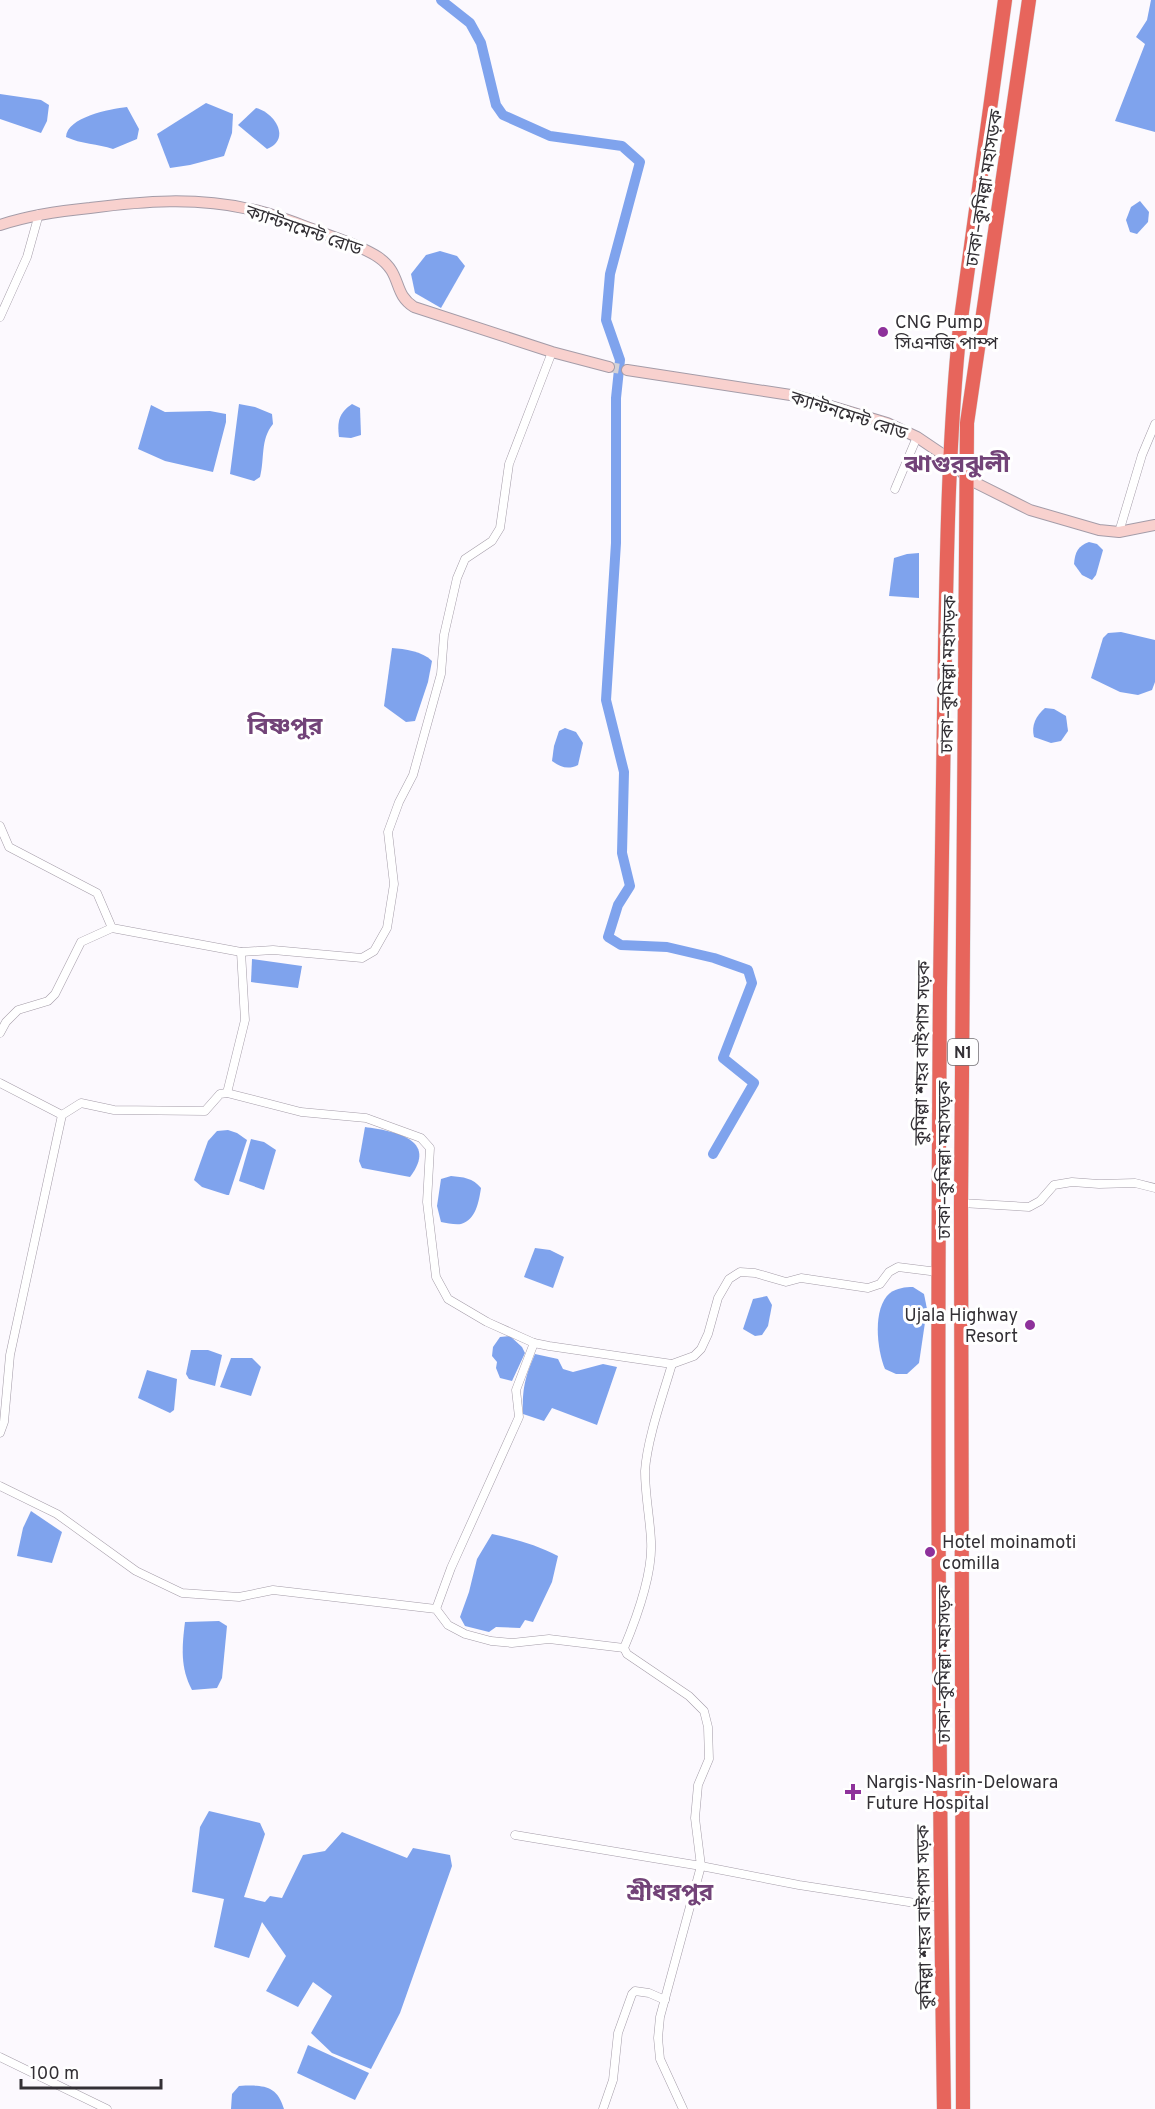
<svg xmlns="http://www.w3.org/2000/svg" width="1155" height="2109" viewBox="0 0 1155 2109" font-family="Overpass,'Noto Sans Bengali',sans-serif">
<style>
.water{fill:#7fa3ed}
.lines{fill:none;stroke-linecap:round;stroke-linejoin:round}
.canal{stroke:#7fa3ed;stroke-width:10}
.secondary-tunnel{stroke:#d4d1d6;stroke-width:10;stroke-dasharray:10 5;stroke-linecap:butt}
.street-casing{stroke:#a49ca8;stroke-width:9}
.secondary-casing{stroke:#a49ca8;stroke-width:12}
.highway-casing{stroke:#d6d6d7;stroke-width:15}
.street{stroke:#fff;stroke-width:8}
.secondary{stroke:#f8d1ce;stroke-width:10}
.highway{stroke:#e7655c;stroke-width:14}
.poi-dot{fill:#8e319b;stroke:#fff;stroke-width:2}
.labels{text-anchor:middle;stroke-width:6;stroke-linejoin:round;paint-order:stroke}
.shield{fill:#fff;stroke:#706e72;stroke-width:1.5}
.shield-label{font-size:16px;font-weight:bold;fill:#333035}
.street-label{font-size:18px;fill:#333035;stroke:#fff}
.poi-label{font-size:18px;fill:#333035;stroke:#fff;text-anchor:start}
.district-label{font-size:24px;font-weight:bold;fill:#724378;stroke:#fff}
</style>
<rect width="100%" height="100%" fill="#fcf9fe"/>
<g class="water">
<polygon points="1151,0 1155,0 1155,132 1115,121 1145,44 1136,37 1147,20"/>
<polygon points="0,94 41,100 49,105 47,121 41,133 0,119"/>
<polygon points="206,103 233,114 232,133 224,156 190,165 170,168 157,134"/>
<path d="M 127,107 L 139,129 L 137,139 L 113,149 C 98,144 81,144 66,137 C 67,117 110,109 127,107 Z"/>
<path d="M 256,108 C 274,112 292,139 267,149 L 238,125 Z"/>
<polygon points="1140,201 1149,212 1148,222 1137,234 1130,232 1126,220 1131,207"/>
<polygon points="440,251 457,256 465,266 441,308 415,293 411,274 426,255"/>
<path d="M 239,404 L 255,407 L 272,414 L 273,424 C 260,440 265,458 260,477 L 254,481 L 230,474 Z"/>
<path d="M 352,404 L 360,408 L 361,435 L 351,438 L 339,437 C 337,421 339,413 352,404 Z"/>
<polygon points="151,405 165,412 210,411 226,414 226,422 213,472 165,461 138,449"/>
<path d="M 1089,542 L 1097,544 L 1103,550 L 1096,575 L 1092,580 L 1082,575 L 1074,564 C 1075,552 1078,546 1089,542 Z"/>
<polygon points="919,553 919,598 889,596 894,558 907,554"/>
<polygon points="1121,632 1155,640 1155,682 1152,690 1138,695 1120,692 1091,678 1103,638 1108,633"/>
<path d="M 392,648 C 405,649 422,651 432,661 L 428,682 L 415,721 L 406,722 L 384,706 Z"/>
<path d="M 1045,708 L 1054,709 L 1066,716 L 1068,731 L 1061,741 L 1051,743 L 1034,737 C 1031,725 1036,716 1045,708 Z"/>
<path d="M 565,728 L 576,732 L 583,743 L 578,765 C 568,770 560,767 552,761 L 554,746 L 559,731 Z"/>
<polygon points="252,959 302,966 298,988 251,982"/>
<path d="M 365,1127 C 394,1131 439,1139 410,1177 L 362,1168 L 359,1161 Z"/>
<polygon points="228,1130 237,1133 247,1140 229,1195 227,1195 202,1187 194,1180 208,1141 217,1131"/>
<polygon points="251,1139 264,1142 276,1150 264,1190 239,1181"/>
<path d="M 451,1176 C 463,1177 473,1178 481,1188 C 479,1201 476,1220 461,1224 C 455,1225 447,1223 441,1222 L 437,1206 L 441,1179 Z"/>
<polygon points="535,1248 550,1250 564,1257 553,1288 524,1277"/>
<path d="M 913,1287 L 924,1294 L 927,1309 L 919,1363 L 907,1374 L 896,1374 L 885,1369 C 877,1350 872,1308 890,1293 C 897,1288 905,1287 913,1287 Z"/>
<polygon points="767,1296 772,1305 768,1326 762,1335 755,1336 743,1329 753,1299"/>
<polygon points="510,1336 522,1347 525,1353 512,1381 500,1378 496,1368 497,1362 492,1356 493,1347 500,1337"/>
<polygon points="191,1350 208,1350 222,1355 215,1386 189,1379 186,1374"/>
<path d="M 535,1354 L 558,1359 L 563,1369 L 573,1372 L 603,1364 L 617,1367 L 597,1425 L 552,1408 L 544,1421 L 523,1414 C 522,1389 525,1377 535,1354 Z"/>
<polygon points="231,1358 252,1358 261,1367 251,1396 220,1387"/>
<polygon points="147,1370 177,1379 174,1410 170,1413 138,1398"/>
<polygon points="31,1511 62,1532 52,1563 17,1556 23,1528"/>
<path d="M 492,1534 C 515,1539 537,1545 558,1556 L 552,1582 L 533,1622 L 525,1620 L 520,1628 L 496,1627 L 489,1632 L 465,1626 L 460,1617 L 469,1592 L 477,1559 Z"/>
<path d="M 219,1621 L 227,1626 L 222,1678 L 217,1688 L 192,1690 C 180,1668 182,1646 185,1622 Z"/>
<polygon points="209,1811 260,1823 265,1834 244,1897 265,1902 270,1896 282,1898 303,1855 325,1851 342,1832 407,1858 413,1848 450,1855 452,1866 400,2013 371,2069 332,2053 311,2033 332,1996 313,1982 298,2007 266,1991 286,1956 262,1922 249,1958 214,1947 224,1899 192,1892 200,1827"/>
<polygon points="308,2045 369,2073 355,2100 297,2073"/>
<path d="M 239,2086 C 262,2085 277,2084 284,2109 L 231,2109 L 232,2094 Z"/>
</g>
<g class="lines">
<polyline class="canal" points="441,0 470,23 481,43 496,105 503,115 550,136 622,146 640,162 610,274 606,320 620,360 616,398 616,543 606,700 624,772 622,853 630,886 618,905 608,937 621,945 667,947 714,958 748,970 752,983 723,1058 754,1083 713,1154"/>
<polyline class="secondary-tunnel" points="609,367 627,370"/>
<defs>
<g id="street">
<polyline points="0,317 27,257 39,214"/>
<polyline points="895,489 917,437"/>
<polyline points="1119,532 1142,455 1155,424"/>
<polyline points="0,826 9,847 97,893 112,928 241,952 273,950 362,958 374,951 387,928 394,884 388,832 399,802 413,775 441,674 444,635 457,578 465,559 492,541 500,528 509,464 552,352"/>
<polyline points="0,1033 6,1022 18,1010 48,1001 55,994 81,942 112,928"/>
<polyline points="0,1083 62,1115"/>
<polyline points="227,1093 245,1020 241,952"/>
<polyline points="961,1203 1029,1207 1040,1201 1054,1185 1072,1182 1099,1184 1135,1183 1155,1188"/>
<polyline points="0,1433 4,1422 10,1355 62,1115 81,1103 114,1110 205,1111 220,1094 227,1093 301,1112 366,1118 421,1138 430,1148 427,1202 436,1277 448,1299 487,1322 534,1343 549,1346 672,1364 694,1356 701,1349 708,1334 718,1298 729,1279 740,1272 755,1273 786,1282 801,1278 868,1288 880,1284 889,1272 898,1267 938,1272"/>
<polyline points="0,1486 57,1514 136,1571 182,1593 239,1597 273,1590 436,1609 448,1625 465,1634 491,1641 512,1643 549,1639 624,1648"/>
<polyline points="436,1609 451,1568 519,1417 516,1390 534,1343"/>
<path d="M 515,1835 L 701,1866 L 695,1818 L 698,1785 L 709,1759 L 708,1727 L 704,1711 L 689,1696 L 627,1654 L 624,1648 C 637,1617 653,1574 651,1541 C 650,1518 645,1495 645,1471 C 647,1439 663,1395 672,1364"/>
<polyline points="0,2057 107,2109"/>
<polyline points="603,2109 613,2080 618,2033 632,1994 635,1991 649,1993 665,2000"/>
<polyline points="683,2109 660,2059 658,2038 660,2017 701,1866 799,1885 941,1907"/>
</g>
<g id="secondary">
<path d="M 0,225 C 30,215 59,211 90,208 C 144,201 196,197 249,209 C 272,213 293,222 315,230 C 335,238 360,245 378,257 C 403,274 392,293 414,307 L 552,352 L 609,367"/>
<polyline points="627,370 797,396 887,423 917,437 951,460 968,479 1030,510 1099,530 1119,532 1155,525"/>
</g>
<g id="highway">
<path d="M 944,2109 C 938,1736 937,1362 940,988 C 942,875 943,761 945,648 C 947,540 949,433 960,326 L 1005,0"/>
<polyline points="963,2109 961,1203 967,423 1029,0"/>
</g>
</defs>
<use href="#street" class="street-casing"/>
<use href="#secondary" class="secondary-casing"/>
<use href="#highway" class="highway-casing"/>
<use href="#street" class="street"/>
<use href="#secondary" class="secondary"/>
<use href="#highway" class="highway"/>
</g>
<g class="poi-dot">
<circle cx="883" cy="332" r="6"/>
<circle cx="1030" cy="1325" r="6"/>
<circle cx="930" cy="1552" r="6"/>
<path d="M850 1783h6v6h6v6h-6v6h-6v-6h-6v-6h6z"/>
</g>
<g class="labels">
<rect class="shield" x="948" y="1039" width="30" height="26" rx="4.5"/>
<g class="shield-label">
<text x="963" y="1058">N1</text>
</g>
<g class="street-label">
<text transform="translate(984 188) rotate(-81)" y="6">ঢাকা–কুমিল্লা মহাসড়ক</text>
<text transform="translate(304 230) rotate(19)" y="6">ক্যান্টনমেন্ট রোড</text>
<text transform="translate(849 415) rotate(18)" y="6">ক্যান্টনমেন্ট রোড</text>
<text transform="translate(948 674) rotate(-89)" y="6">ঢাকা–কুমিল্লা মহাসড়ক</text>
<text transform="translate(922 1053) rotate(-89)" y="6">কুমিল্লা শহর বাইপাস সড়ক</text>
<text transform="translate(944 1160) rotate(-90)" y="6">ঢাকা–কুমিল্লা মহাসড়ক</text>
<text transform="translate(944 1664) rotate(-90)" y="6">ঢাকা–কুমিল্লা মহাসড়ক</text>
<text transform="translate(924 1917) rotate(-91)" y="6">কুমিল্লা শহর বাইপাস সড়ক</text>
</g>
<g class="poi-label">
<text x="895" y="328">CNG Pump<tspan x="895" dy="21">সিএনজি পাম্প</tspan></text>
<text x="1018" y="1321" text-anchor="end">Ujala Highway<tspan x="1018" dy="21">Resort</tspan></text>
<text x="942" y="1548">Hotel moinamoti<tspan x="942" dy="21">comilla</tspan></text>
<text x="866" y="1788">Nargis-Nasrin-Delowara<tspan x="866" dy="21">Future Hospital</tspan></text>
</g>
<g class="district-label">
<text x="957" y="472">ঝাগুরঝুলী</text>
<text x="285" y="734">বিষ্ণপুর</text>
<text x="670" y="1900">শ্রীধরপুর</text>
</g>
</g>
<path d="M21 2079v9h140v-9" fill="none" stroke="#333035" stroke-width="3"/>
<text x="30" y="2079" font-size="18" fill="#333035" stroke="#ffffff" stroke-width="4.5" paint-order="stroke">100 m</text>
</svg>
